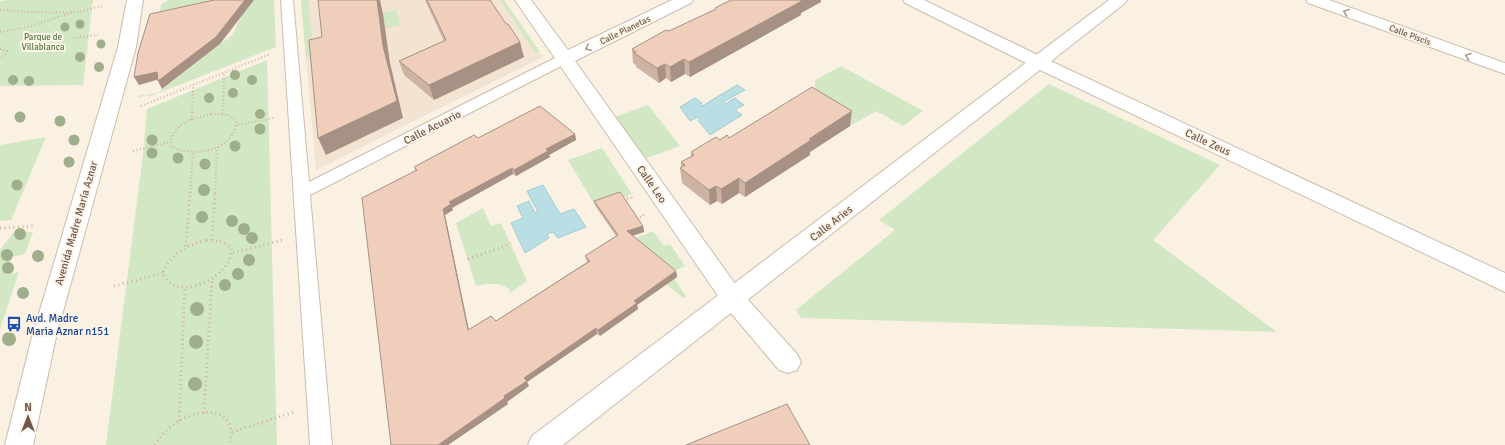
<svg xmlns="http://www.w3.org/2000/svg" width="1505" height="445" viewBox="0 0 1505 445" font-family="Signika,sans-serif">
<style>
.residential{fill:#f2e3d2}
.green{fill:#d2e7c3}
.water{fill:#b9dee3;stroke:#a0cdd4}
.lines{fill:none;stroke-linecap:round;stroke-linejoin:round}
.pedestrian-casing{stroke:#cdbbad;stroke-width:2}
.minor-casing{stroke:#cdbbad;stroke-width:2}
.tertiary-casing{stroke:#cdbbad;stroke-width:2}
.path-far1{stroke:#d3b3a0;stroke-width:2;stroke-dasharray:1 2.5;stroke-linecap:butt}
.path{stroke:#d3b3a0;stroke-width:3;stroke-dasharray:1 3.5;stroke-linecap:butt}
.pedestrian{fill:#fff;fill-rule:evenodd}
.minor{fill:#fff;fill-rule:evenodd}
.tertiary{fill:#fff;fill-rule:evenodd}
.tree{fill:#9fae8b}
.wall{fill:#ceb2a2}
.shaded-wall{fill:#a79184}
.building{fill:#efcfbc;stroke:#a79184}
.oneway{stroke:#aa9b93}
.labels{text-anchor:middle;stroke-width:4;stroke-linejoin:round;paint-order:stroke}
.far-street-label{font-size:9px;fill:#71584b;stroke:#fef5e9}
.far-park-label{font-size:9px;fill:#547743;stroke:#fef5e9}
.street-label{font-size:11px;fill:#71584b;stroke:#fef5e9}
.transit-label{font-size:11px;fill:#164399;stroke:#fef5e9;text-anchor:start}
</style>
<rect width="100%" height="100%" fill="#fbf1e3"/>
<polygon class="residential" points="301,0 504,0 543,57 316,170"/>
<g class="green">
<polygon points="8,0 93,0 83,85 0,86 0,1"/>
<polygon points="168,0 250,0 159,16 161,5"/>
<polygon points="254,0 274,0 276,47 148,97 149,95 138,97 138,96 158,93 232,35 241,17"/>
<polygon points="301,0 308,0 314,56 306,58"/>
<polygon points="500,0 504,0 540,52 535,52"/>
<polygon points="396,10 400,25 385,28 383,13"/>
<polygon points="267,60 277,445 106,445 143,154 147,109"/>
<polygon points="841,66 923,111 903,126 876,111 850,126 815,99 815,80"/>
<polygon points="1049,84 1220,165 1153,240 1277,332 801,318 796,310 895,230 879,220"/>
<polygon points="648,105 680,146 644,159 614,117"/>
<polygon points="46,137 11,220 0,221 0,145"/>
<polygon points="602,148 632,194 596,207 568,160"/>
<path d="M 483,208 L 491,226 L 501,223 L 527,281 L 510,293 L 509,289 C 500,282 487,283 476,286 L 456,223 Z"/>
<polygon points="653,231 664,246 670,244 685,266 670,273 686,296 683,298 643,264 632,240"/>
<polygon points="33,232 25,254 12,257 6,275 19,272 0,329 0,250 13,233"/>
</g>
<g class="water">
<polygon points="737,85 745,90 723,102 725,104 735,98 744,105 735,110 742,115 710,135 698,120 700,118 698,117 690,121 680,107 695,98 702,103 700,104 702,106"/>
<polygon points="543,185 560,214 574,209 586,227 558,238 553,232 547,234 549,238 525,253 511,223 523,218 517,206 529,201 535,213 538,212 527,191"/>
</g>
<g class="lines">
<defs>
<polygon id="pedestrian" points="281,0 293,0 309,182 559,56 564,55 569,56 571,59 569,62 310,195 332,445 310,445"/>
<g id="minor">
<polygon points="515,0 531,0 568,50 672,0 693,0 691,3 575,61 741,292 797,354 801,362 797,370 788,373 779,370 725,306"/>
<polygon points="903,0 924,0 1044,58 1505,273 1505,292 1032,66 905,3"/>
<polygon points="1306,0 1329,0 1505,63 1505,74 1308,3"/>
</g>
<g id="tertiary">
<polygon points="127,0 143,0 136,47 56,337 33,445 5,445 32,337 118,47"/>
<polygon points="1109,0 1127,0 1125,3 563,445 528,445 532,436"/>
</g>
</defs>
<use href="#pedestrian" class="pedestrian-casing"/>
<use href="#minor" class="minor-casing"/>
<use href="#tertiary" class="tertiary-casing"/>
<g class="path-far1">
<path d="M 0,10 C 24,12 48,13 72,12 C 82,12 93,8 103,6"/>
<polyline points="0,32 32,26 73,12"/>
<polyline points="73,38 98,35"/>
<polyline points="0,49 7,51 5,55 0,58"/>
<polyline points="141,106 270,54"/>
<path d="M 211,114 L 229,115 L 236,121 C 236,150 192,159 171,146 C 170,124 193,118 211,114 Z"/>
<polyline points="223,114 224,72"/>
<polyline points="192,120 193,85"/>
<polyline points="238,125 274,118"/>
<polyline points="133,151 170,142"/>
<polyline points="190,193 193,153"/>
<polyline points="215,193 217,147"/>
</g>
<g class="path">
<polyline points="626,201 625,199 631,197 632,199"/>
<polyline points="636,219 644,216 643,214"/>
<polyline points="0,228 35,226"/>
<path d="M 207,240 L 223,242 L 231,248 C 235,276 175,305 163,273 C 171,253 187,245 207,240 Z"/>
<polyline points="212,240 215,192"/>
<polyline points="186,246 190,192"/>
<polyline points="233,253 283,240"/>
<polyline points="468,259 511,244"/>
<polyline points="114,286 163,273"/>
<polyline points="204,413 212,279"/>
<polyline points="179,421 185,287"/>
<polyline points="232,432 294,412"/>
<path d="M 155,445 C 161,435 169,427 179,421 C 204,407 239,407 229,445"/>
</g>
<use href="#pedestrian" class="pedestrian"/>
<use href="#minor" class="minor"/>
<use href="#tertiary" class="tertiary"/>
</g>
<g class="tree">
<circle cx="80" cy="24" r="4.5"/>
<circle cx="65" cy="27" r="4.5"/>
<circle cx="101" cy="44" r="4.5"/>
<circle cx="80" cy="57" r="5"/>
<circle cx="99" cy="67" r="5"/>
<circle cx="235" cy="75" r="5"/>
<circle cx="13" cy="80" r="5"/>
<circle cx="252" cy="80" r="5"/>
<circle cx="29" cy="81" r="5"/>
<circle cx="233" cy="93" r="5"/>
<circle cx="209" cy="98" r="5"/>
<circle cx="260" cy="114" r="5"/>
<circle cx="20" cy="117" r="5.5"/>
<circle cx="60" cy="121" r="5.5"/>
<circle cx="260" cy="129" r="5.5"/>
<circle cx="74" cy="140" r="5.5"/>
<circle cx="152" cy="140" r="5.5"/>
<circle cx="235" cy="146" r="5.5"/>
<circle cx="152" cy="153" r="5.5"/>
<circle cx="178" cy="158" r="5.5"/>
<circle cx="69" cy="162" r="5.5"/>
<circle cx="205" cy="164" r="5.5"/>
<circle cx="17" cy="185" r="5.5"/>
<circle cx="204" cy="190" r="6"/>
<circle cx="202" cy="217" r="6"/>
<circle cx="232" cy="221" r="6"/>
<circle cx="244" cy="229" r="6"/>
<circle cx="20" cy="234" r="6"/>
<circle cx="252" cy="238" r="6"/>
<circle cx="7" cy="255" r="6"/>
<circle cx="38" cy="256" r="6"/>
<circle cx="249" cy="260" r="6"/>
<circle cx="8" cy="268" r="6"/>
<circle cx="238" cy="274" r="6"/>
<circle cx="225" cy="285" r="6"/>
<circle cx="23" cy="293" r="6"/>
<circle cx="197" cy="309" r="7"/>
<circle cx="9" cy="339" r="7"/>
<circle cx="196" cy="342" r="7"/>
<circle cx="195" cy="384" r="7"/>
</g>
<g class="wall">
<polygon points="425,0 490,0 524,57 434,100 404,75 399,61 444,41"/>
<polygon points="821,2 801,13 801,15 690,77 685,74 671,82 666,78 659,83 636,67 636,65 633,63 632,49 715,10 715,8"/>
<polygon points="850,126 810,152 810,155 745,197 739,193 722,204 717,201 710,205 682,183 680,168 681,168 681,162 691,157 691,152 720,140"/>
<polygon points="575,134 576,140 549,155 550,157 516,176 513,174 452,208 453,210 445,215 469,330 496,321 587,262 585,256 616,236 596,207 594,201 643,226 644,232 633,236 676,271 677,277 637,305 638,309 600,336 597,334 527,382 529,386 507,402 508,404 448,445 415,170 414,167 478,138"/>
</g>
<g class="shaded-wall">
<polygon points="245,0 254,0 220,44 162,89 158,81 160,79 139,85 134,77 157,72"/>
<polygon points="377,0 380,0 383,14 390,63 403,118 326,155 318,138"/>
<polygon points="800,0 821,0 821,2 801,13 801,15 690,77 689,62"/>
<polygon points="520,42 524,57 434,100 429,85"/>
<polygon points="684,59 685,74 671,82 670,67"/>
<polygon points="665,64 666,78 659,83 657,68"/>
<polygon points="852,111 850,126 810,152 810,155 745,197 745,183 809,139"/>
<polygon points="575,134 576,140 549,155 550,157 516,176 514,170 546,149"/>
<polygon points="512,168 513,174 452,208 453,210 445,215 470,336 468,330 443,209 449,202"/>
<polygon points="739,178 739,193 722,204 721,189"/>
<polygon points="716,186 717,201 710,205 709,190"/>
<polygon points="643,226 644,232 628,237 627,231"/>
<polygon points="676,271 677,277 637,305 638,309 600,336 598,330 634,301"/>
<polygon points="596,328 597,334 527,382 529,386 507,402 508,404 448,445 438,445 504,396 524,378"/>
</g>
<g class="building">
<polygon points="214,0 245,0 216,37 158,81 157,72 134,77 138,53 150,14"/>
<polygon points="318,0 377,0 383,46 397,101 318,138 309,40 322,37"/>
<polygon points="427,0 490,0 506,24 508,24 520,42 429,85 399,61 446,40"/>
<polygon points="731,0 800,0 802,1 689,62 684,59 670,67 665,64 657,68 634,53 636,52 632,49 666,30 669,31 716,9 715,8"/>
<polygon points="812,87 852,111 809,139 811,140 745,183 739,178 721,189 716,186 709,190 680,168 685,165 681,162 694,155 691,152 716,137 720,140 727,135 729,138"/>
<polygon points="540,106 575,134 546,149 548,151 514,170 512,168 449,202 451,204 443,209 468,330 491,316 496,321 590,261 585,256 618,235 594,201 620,192 643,226 627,231 676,271 634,301 637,303 598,330 596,328 524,378 527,381 504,396 505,398 438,445 391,445 362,198 417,170 414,167 474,135 478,138"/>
<polygon points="787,404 810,445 686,445"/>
</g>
<defs><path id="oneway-chevron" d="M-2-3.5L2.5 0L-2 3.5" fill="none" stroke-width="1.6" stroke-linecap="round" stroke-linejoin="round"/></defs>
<g class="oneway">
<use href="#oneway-chevron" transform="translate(1346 12) rotate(-160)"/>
<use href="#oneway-chevron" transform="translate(588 48) rotate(154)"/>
<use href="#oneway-chevron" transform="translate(1468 56) rotate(-160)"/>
</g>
<defs>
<symbol id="bus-bare" viewBox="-9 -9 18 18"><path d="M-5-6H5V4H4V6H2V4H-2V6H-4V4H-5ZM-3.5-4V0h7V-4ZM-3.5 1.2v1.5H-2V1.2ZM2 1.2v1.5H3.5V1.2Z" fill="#1a4fb4" stroke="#fef5e9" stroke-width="2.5" paint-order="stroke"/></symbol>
</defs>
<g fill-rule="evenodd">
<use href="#bus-bare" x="3" y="313" width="22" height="22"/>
</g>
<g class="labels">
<g class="far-street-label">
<text transform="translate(625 30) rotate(-26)" y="3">Calle Planetas</text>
<text transform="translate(1410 35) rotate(20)" y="3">Calle Piscis</text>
</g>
<g class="far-park-label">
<text x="43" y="40">Parque de<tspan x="43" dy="10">Villablanca</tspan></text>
</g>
<g class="street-label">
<text transform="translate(432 127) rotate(-27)" y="4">Calle Acuario</text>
<text transform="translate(1208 142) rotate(25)" y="4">Calle Zeus</text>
<text transform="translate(652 184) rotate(55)" y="4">Calle Leo</text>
<text transform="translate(76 223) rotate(-74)" y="4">Avenida Madre María Aznar</text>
<text transform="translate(831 223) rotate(-38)" y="4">Calle Aries</text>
</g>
<g class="transit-label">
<text x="26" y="322">Avd. Madre<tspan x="26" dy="13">Maria Aznar n151</tspan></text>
</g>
</g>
<g transform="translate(28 417)" stroke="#fef5e9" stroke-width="3" paint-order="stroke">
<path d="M0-3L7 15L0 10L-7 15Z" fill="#71584b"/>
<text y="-6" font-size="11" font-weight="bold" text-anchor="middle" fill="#71584b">N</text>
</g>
</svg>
